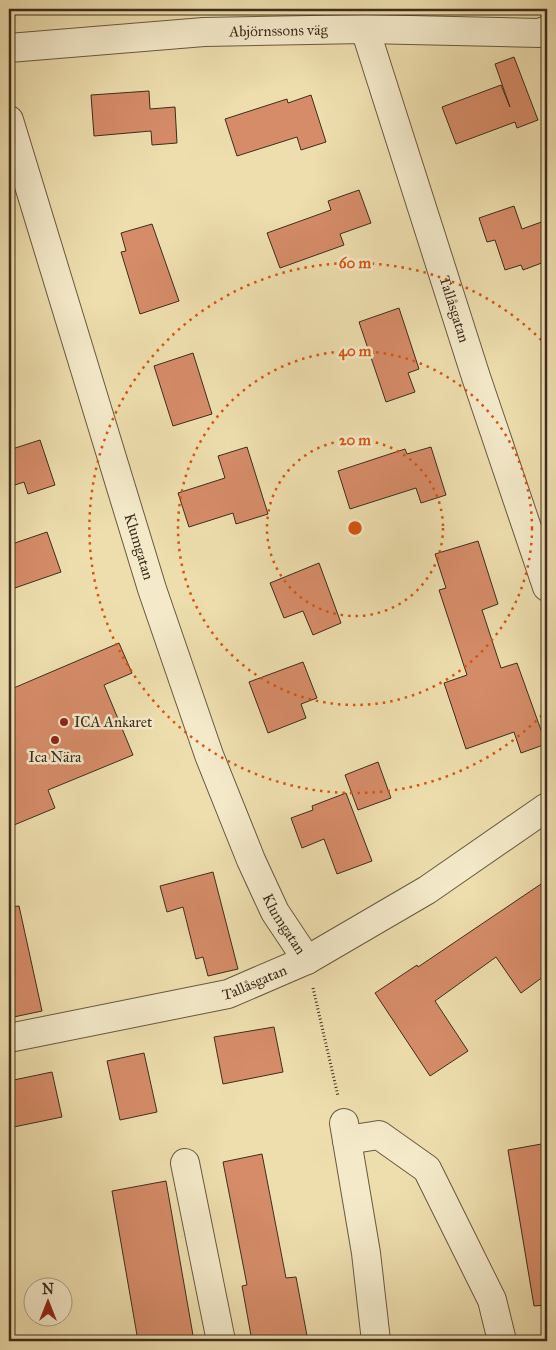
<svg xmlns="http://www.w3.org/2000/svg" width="556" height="1350" viewBox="0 0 556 1350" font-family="'IM FELL Great Primer',serif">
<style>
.building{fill:#d68c69;stroke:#3d2d1d}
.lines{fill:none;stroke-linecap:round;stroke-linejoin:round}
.minor-casing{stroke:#695941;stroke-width:30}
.path{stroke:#3d2d1d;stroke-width:3;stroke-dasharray:1 2.5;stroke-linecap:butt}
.minor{stroke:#f4eaca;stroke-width:28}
.ring{fill:none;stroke:#d7550e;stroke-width:2.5;stroke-dasharray:2.5 5}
.poi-dot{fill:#8f2418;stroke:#f4eaca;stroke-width:2}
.labels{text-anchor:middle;stroke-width:5;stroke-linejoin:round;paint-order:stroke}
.street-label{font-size:15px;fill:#3d2d1d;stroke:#f4eaca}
.poi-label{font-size:15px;fill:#3d2d1d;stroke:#f4eaca;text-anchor:start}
.centre{fill:#d7550e;stroke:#f4eaca;stroke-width:2.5}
.ring-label{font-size:15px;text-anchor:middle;font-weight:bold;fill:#d7550e;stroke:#f4eaca;stroke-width:5;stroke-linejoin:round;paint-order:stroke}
</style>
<rect width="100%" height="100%" fill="#eedeae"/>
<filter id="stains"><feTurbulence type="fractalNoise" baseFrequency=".004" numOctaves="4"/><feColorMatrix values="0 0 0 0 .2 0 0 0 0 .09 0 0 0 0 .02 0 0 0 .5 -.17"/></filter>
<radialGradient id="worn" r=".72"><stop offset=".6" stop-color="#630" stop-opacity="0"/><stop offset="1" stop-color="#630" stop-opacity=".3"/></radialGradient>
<g class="building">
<polygon points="514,57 538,120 517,128 515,122 456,144 442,107 501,85 510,107 495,64"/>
<polygon points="149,91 150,109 175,107 177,143 152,145 151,131 94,136 91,95"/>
<polygon points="311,95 326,142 301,150 297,137 237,156 225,119 287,99 288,103"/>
<polygon points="359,190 371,223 340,234 344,245 280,268 267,233 331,210 328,201"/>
<polygon points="514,206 522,229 547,220 547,261 523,270 521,265 505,270 495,240 487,242 479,218"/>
<polygon points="152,224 179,301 140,314 121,252 126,251 121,233"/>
<polygon points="399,308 419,369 408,373 415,392 386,402 359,322"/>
<polygon points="193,353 212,414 173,426 154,366"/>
<polygon points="40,440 55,485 28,494 24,482 9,487 9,450"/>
<polygon points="247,447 268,514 236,524 233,513 189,527 178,493 225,478 218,456"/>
<polygon points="431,447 446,495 421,503 416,488 350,509 338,471 405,449 407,454"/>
<polygon points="47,532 61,572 9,590 9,545"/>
<polygon points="478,541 498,604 482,610 501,668 517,663 546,744 521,753 514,732 466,749 444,683 467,675 439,590 446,588 435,554"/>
<polygon points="319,563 341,623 313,635 303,611 284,618 270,583"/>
<polygon points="119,643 132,673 104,685 133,755 48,790 55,808 14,825 9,812 9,690"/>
<polygon points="303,662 317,698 301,704 306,718 268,733 249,682"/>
<polygon points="378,762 391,798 358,810 345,775"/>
<polygon points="346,793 372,861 337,874 324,839 302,848 291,818 313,810 312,806"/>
<polygon points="213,872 238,969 208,976 203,957 196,959 183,907 167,912 160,886"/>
<polygon points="547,880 547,974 521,993 496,957 435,1001 468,1051 430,1076 375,993 417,965 418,967"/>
<polygon points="19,906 42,1011 9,1018 9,907"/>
<polygon points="274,1027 283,1072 223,1084 214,1037"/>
<polygon points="144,1053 157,1112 120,1120 107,1061"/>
<polygon points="52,1072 62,1117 9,1128 9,1081"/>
<polygon points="547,1143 547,1305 534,1306 508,1150"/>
<polygon points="262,1154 286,1278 296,1277 308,1341 252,1341 242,1286 247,1285 223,1162"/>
<polygon points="166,1181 194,1341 138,1341 112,1191"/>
</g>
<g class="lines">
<defs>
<g id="minor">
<path id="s1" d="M 365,29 L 476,377 L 547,587"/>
<path id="s2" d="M 9,48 L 204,32 L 365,29 L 539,33 L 547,30"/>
<path id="s3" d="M 9,120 L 152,589 L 209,755 L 251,860 L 275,912 L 307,960"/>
<path id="s4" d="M 9,1038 L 228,994 L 307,960 L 427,890 L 547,807"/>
<polyline points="344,1123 366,1253 376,1341"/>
<polyline points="347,1140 379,1135 427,1169 492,1300 502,1341"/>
<polyline points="185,1163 221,1341"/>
</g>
</defs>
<use href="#minor" class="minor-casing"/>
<polyline class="path" points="313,988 338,1096"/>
<use href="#minor" class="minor"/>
</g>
<g class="ring">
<circle cx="355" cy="528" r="88"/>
<circle cx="355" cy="528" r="177"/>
<path d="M547 710A265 265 0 1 1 547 346"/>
</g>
<g class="poi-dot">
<circle cx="64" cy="722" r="5"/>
<circle cx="55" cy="740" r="5"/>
</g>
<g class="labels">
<g class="street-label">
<text dy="5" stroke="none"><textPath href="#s2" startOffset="270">Abjörnssons väg</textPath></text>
<text dy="5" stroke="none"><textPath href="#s1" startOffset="294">Tallåsgatan</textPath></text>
<text dy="5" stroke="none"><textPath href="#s3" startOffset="446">Klumgatan</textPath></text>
<text dy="5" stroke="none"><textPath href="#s3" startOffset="851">Klumgatan</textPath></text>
<text dy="5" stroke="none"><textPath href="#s4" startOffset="252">Tallåsgatan</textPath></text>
</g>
<g class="poi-label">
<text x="74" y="727">ICA Ankaret</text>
<text x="55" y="762" text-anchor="middle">Ica Nära</text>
</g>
</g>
<circle cx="355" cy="528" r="8" class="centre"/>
<g class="ring-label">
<text x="355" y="268">60 m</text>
<text x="355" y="356">40 m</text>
<text x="355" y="445">20 m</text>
</g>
<rect width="556" height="1350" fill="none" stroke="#eedeae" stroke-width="30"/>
<rect x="10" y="10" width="536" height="1330" fill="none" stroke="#3d2d1d" stroke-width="2.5"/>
<rect x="15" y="15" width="526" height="1320" fill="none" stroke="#3d2d1d"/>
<g transform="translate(48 1302)"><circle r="24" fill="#f4eaca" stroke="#ab9e85"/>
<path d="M0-4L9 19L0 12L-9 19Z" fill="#8f2418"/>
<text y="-8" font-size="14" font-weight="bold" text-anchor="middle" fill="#3d2d1d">N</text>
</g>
<rect width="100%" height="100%" filter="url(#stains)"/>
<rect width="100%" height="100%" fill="url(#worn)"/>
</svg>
